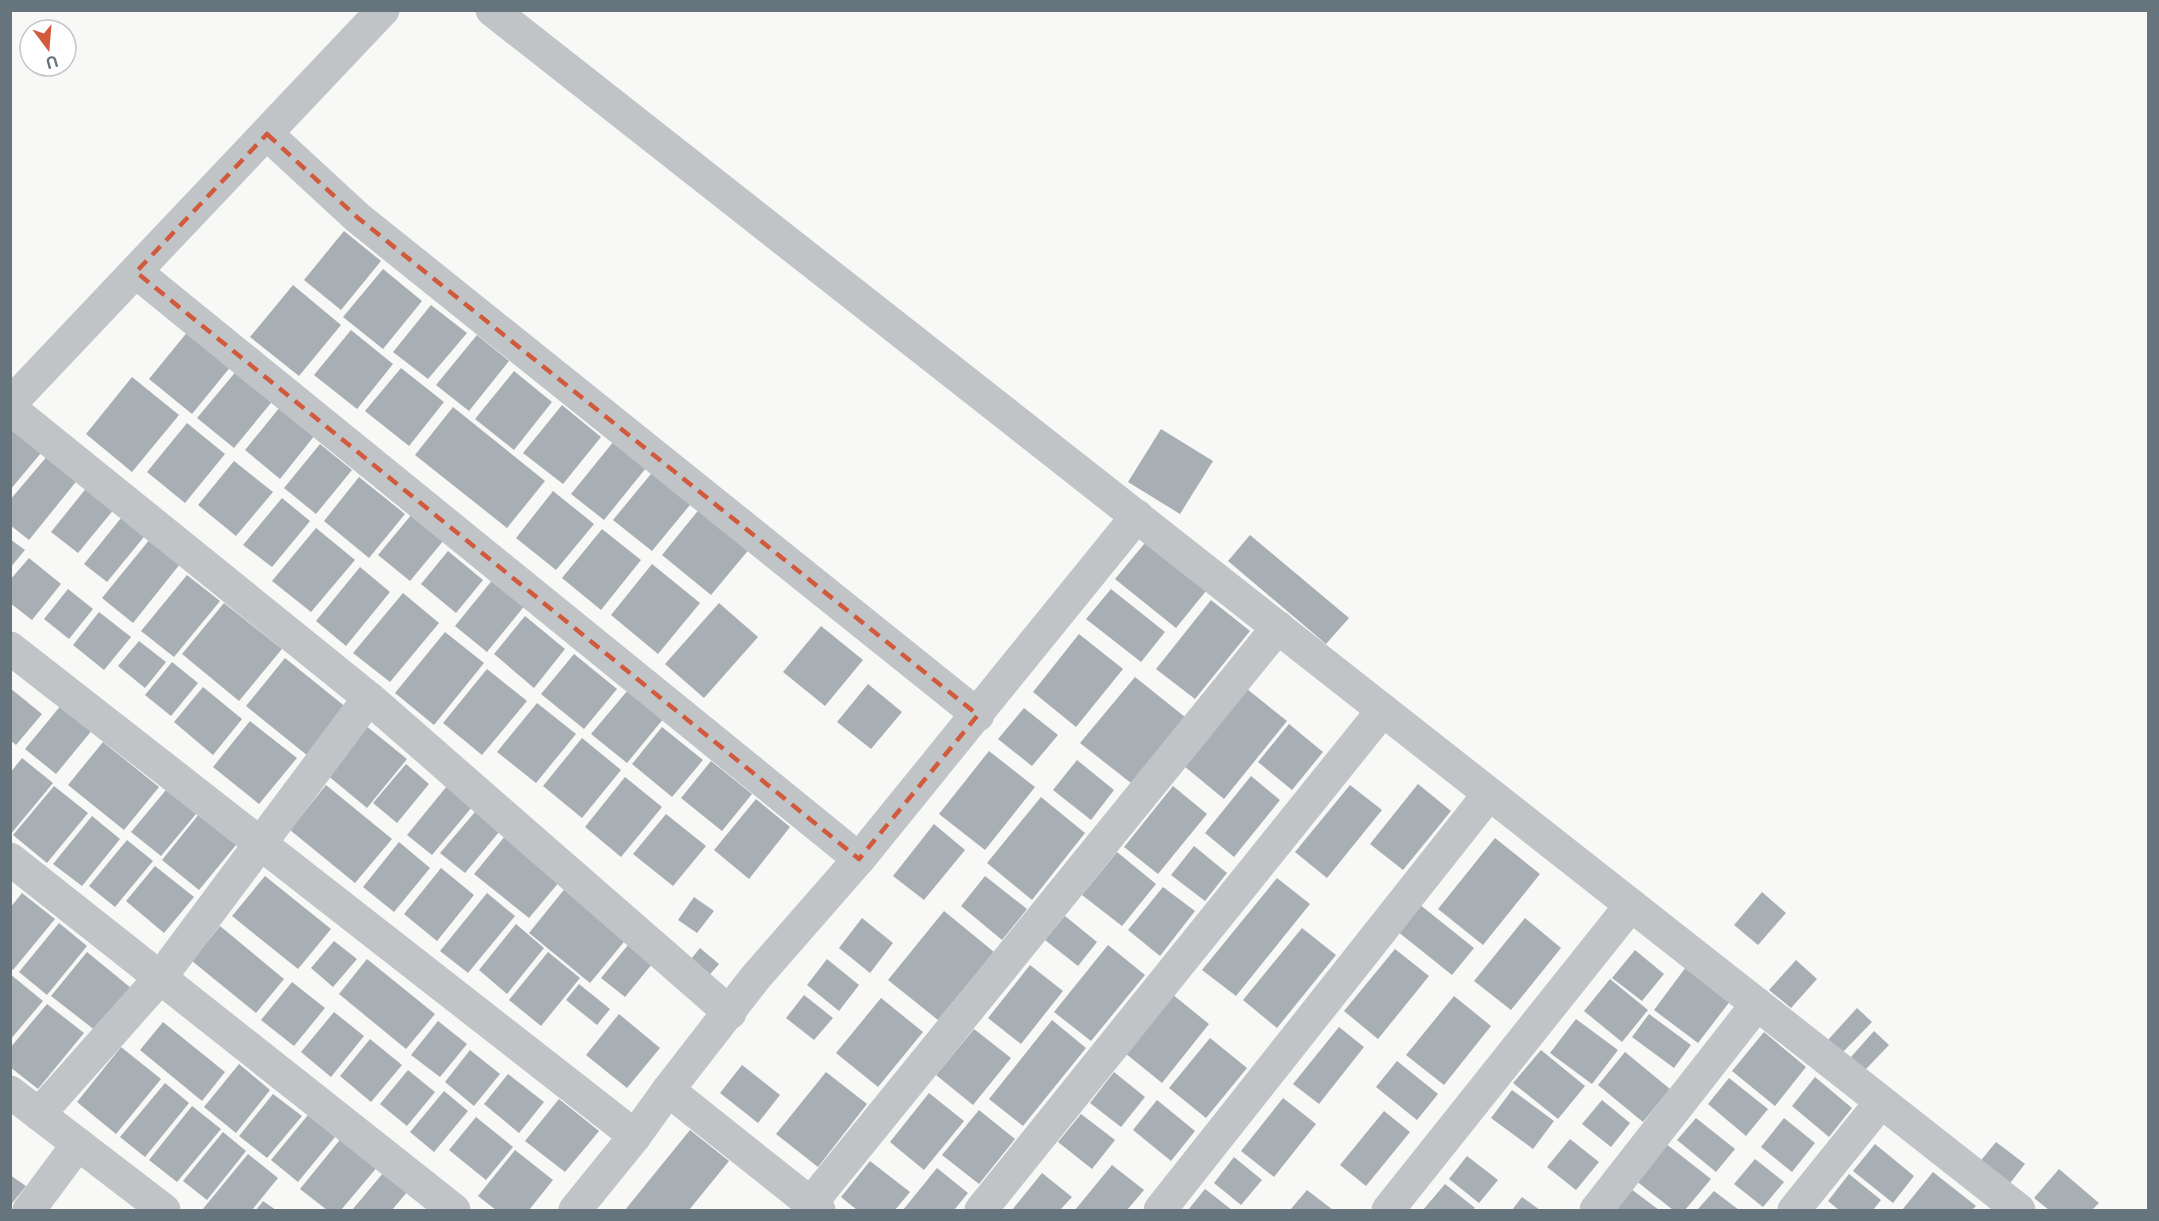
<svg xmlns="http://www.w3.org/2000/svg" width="2159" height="1221" viewBox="0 0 2159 1221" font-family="Inter,sans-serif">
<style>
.building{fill:#a8afb4}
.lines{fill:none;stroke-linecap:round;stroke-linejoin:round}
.minor{stroke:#c0c4c7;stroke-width:33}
.marked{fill:none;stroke:#d25a3c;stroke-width:4.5;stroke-dasharray:12 8;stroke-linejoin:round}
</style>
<rect width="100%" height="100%" fill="#f8f8f6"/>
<g class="building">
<polygon points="344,231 381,261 341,310 304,280"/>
<polygon points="383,269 422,301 383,349 343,317"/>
<polygon points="293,285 341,325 299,376 250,337"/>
<polygon points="431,305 467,333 428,379 393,352"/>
<polygon points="189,330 232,365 192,414 149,379"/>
<polygon points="351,330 393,364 357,409 314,375"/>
<polygon points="477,335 509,361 469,411 436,385"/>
<polygon points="401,368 444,402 409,446 365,411"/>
<polygon points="238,369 275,398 234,448 197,418"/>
<polygon points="514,371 552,402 514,450 475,419"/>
<polygon points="132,377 179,415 132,472 86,434"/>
<polygon points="562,405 601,437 563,484 523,453"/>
<polygon points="280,407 315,435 280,479 245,450"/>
<polygon points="453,407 545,481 507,528 415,455"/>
<polygon points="187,423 225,454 185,503 147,472"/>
<polygon points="10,429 41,453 10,490"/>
<polygon points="1161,429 1213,461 1180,514 1128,482"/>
<polygon points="614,441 646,468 604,520 571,494"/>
<polygon points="320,444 352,470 316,514 284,488"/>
<polygon points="49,454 79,478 29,540 10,525 10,500"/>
<polygon points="234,461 273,492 236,536 198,505"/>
<polygon points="655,469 694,500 652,551 613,520"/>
<polygon points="359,477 405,514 369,558 324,521"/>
<polygon points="88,486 115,508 78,553 51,532"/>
<polygon points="553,491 594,524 556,570 516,538"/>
<polygon points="282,498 310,521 272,567 243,545"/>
<polygon points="701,507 751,547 711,595 662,555"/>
<polygon points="125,513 148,532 107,582 84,564"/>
<polygon points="412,514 444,540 410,581 378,555"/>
<polygon points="316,528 355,560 311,612 272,581"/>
<polygon points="602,529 641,560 601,610 562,578"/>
<polygon points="1250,535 1349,618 1326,644 1228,561"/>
<polygon points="10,539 25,550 10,568"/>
<polygon points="150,539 180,564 133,623 102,598"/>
<polygon points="1145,543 1206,591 1176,628 1115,579"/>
<polygon points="448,551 483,580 456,613 421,584"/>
<polygon points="29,558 61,584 32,620 10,603 10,580"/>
<polygon points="652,564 700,603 658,654 611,615"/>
<polygon points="360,567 390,592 346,646 316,621"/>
<polygon points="187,575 220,601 174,657 141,631"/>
<polygon points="494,578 526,604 487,652 455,626"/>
<polygon points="68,589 93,609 69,639 44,619"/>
<polygon points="1111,589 1165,632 1141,662 1086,619"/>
<polygon points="403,593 439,623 390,682 353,653"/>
<polygon points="1211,600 1250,631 1195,699 1156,669"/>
<polygon points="224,603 282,649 239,701 182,654"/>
<polygon points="719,603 758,637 704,698 665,664"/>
<polygon points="99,612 131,637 104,670 73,645"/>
<polygon points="525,616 565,649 534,688 494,654"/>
<polygon points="821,626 863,660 825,706 783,672"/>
<polygon points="445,632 484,663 434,725 395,693"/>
<polygon points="1079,634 1123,669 1076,727 1033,692"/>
<polygon points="139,641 166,662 145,688 118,666"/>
<polygon points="574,654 617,689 584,729 541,694"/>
<polygon points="285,658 347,708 308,756 246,706"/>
<polygon points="172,662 198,683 171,716 145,695"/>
<polygon points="487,669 527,701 482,755 443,723"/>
<polygon points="1135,677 1185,717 1131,783 1080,743"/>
<polygon points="868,684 902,712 871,749 837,722"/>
<polygon points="203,687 242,719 213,755 174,722"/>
<polygon points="10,688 42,714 16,745 10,740"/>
<polygon points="1247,689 1287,721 1224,799 1184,766"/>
<polygon points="628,690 664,718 627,763 591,734"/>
<polygon points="67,698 98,723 56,774 25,749"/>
<polygon points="537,703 576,734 536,783 497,752"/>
<polygon points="1024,708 1058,735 1032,766 998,739"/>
<polygon points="250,721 297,758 259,804 213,767"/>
<polygon points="1289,724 1323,752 1292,790 1258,762"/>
<polygon points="365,725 407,759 367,808 326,774"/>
<polygon points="662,727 703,760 672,797 632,764"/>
<polygon points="582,738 621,770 582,818 543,786"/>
<polygon points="103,742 159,787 124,830 68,785"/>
<polygon points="989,751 1035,787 985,850 939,814"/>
<polygon points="22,758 53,783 10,835 10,773"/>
<polygon points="1077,760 1114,790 1091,820 1053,790"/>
<polygon points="711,761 752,794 722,831 681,798"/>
<polygon points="406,764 429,784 397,823 373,803"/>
<polygon points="1251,776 1280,800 1234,857 1205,833"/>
<polygon points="625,777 662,807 621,857 585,827"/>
<polygon points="1418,784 1451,811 1403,870 1370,844"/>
<polygon points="326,785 392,839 355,883 290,830"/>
<polygon points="1350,785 1382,810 1327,878 1295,852"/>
<polygon points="54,786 88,813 47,863 13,835"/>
<polygon points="447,786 472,807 432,855 407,835"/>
<polygon points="1173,786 1207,814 1158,874 1124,847"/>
<polygon points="166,790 196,814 161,856 131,832"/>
<polygon points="1041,797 1085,833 1032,900 987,863"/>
<polygon points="756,799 790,827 749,879 714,850"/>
<polygon points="475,812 499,832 465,873 440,853"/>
<polygon points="199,814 236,845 199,890 162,860"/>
<polygon points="666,814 706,846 673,886 633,854"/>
<polygon points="92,816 120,839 82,886 53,864"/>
<polygon points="934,824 965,850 924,900 893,876"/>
<polygon points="510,830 565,875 529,918 474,874"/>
<polygon points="1495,838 1540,874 1483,945 1438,909"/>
<polygon points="127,840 153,861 115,907 89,886"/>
<polygon points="399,842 430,868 394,912 363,887"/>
<polygon points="1194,846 1227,873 1205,901 1171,875"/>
<polygon points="1117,852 1156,884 1122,926 1082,895"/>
<polygon points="155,866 194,897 164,933 126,901"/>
<polygon points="441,868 474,895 437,941 404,914"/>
<polygon points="265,876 331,929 298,969 232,916"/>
<polygon points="985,876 1027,909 1002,940 961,906"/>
<polygon points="1277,878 1310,904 1236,996 1202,970"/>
<polygon points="571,881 633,931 590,983 529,933"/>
<polygon points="1163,887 1195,911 1160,956 1128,930"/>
<polygon points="1762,892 1786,913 1758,945 1734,925"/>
<polygon points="22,893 55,919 13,970 10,967 10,908"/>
<polygon points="487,893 515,916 468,973 440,951"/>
<polygon points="694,897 714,911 697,933 678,920"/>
<polygon points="1414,900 1474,948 1452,975 1392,927"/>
<polygon points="944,911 994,952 938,1020 888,980"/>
<polygon points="1065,916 1097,942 1078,966 1045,940"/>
<polygon points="862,918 893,943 870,973 839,948"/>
<polygon points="1525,918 1561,948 1511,1010 1474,981"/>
<polygon points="59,923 87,946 47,995 19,972"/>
<polygon points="516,924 544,948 507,994 479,970"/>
<polygon points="220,926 284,979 256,1013 192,961"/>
<polygon points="1302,928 1336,955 1277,1028 1243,1000"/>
<polygon points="633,939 657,958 625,997 601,978"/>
<polygon points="334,941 357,959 333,987 311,968"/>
<polygon points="1108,945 1145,975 1091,1041 1054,1012"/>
<polygon points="700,948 719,964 706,979 687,964"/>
<polygon points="1395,949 1429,976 1378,1039 1344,1011"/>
<polygon points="1635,950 1664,974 1642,1001 1612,978"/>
<polygon points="87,952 131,988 96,1031 51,996"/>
<polygon points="548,952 580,978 541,1026 509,1000"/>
<polygon points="367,959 435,1014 406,1049 339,994"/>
<polygon points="827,959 859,985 839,1011 807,985"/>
<polygon points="1796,960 1817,979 1791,1008 1769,990"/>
<polygon points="1030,965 1063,991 1021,1044 988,1018"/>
<polygon points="1686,967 1731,1000 1698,1043 1654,1010"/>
<polygon points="10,974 43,1001 10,1040"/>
<polygon points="1610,979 1648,1010 1622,1042 1584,1011"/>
<polygon points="292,982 325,1008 294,1046 261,1020"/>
<polygon points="579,984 610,1009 597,1025 566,1000"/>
<polygon points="1172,994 1209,1024 1162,1083 1125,1053"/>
<polygon points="804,995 833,1018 814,1040 786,1018"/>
<polygon points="1454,996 1491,1026 1444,1085 1406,1055"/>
<polygon points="881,998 923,1032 878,1087 836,1053"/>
<polygon points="47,1004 84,1033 38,1089 10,1067 10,1048"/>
<polygon points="1857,1008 1872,1022 1841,1054 1827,1041"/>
<polygon points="334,1012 364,1036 331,1077 301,1052"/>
<polygon points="619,1014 660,1048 627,1088 586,1055"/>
<polygon points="1649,1014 1691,1045 1674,1068 1632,1037"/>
<polygon points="1576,1019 1618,1050 1592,1084 1550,1053"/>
<polygon points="1052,1020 1086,1048 1023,1126 989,1099"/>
<polygon points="438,1021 467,1044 440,1077 411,1055"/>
<polygon points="163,1022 225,1072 202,1101 140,1050"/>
<polygon points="1339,1027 1364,1047 1319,1104 1293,1084"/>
<polygon points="974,1029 1011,1058 973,1105 936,1075"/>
<polygon points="1874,1031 1889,1045 1865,1070 1851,1057"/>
<polygon points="1764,1032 1806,1067 1775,1106 1732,1071"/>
<polygon points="1210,1038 1247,1068 1206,1118 1169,1088"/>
<polygon points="370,1039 402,1065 371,1102 340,1076"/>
<polygon points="121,1047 161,1079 116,1134 77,1102"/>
<polygon points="470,1050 500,1074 474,1106 445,1082"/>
<polygon points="1541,1050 1585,1086 1558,1119 1513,1083"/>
<polygon points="1625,1052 1670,1089 1643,1122 1598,1085"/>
<polygon points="1397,1061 1438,1094 1417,1120 1376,1087"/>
<polygon points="239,1064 270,1090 236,1133 204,1107"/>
<polygon points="742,1065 780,1095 758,1123 720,1093"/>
<polygon points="408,1070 435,1092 407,1126 380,1104"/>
<polygon points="826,1072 867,1104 818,1167 776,1134"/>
<polygon points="1114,1072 1145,1097 1121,1127 1090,1103"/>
<polygon points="508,1074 544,1102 519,1133 484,1104"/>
<polygon points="1815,1077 1852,1108 1829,1137 1792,1106"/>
<polygon points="1729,1078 1768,1109 1746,1136 1708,1104"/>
<polygon points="165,1083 189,1103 145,1157 120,1137"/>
<polygon points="1512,1090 1554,1121 1533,1149 1491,1118"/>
<polygon points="444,1091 468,1111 434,1152 410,1132"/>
<polygon points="929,1093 964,1121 924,1170 890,1142"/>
<polygon points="273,1094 302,1116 267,1158 239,1136"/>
<polygon points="1283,1098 1316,1124 1274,1177 1241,1151"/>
<polygon points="559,1099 599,1131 565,1172 525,1141"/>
<polygon points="1157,1100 1195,1131 1171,1161 1133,1130"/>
<polygon points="1602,1100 1630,1123 1611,1147 1582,1124"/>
<polygon points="192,1106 221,1129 177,1182 149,1160"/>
<polygon points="979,1110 1015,1139 979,1184 942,1155"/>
<polygon points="1384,1111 1410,1132 1366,1186 1340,1165"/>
<polygon points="1081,1114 1115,1140 1092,1169 1058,1142"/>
<polygon points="308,1115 335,1137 298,1182 271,1160"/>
<polygon points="476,1117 513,1147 486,1180 449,1150"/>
<polygon points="1696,1118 1735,1149 1716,1172 1677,1140"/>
<polygon points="1784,1118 1815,1143 1792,1172 1761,1147"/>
<polygon points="690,1130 729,1161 689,1210 625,1210"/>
<polygon points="223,1132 246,1151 207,1200 183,1181"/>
<polygon points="343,1136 379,1165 341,1210 327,1210 300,1189"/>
<polygon points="1570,1139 1599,1162 1576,1190 1547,1167"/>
<polygon points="1996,1142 2025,1164 2007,1187 1978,1164"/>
<polygon points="1665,1143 1711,1179 1685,1210 1673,1210 1635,1180"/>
<polygon points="1875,1144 1914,1176 1893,1203 1853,1171"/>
<polygon points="515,1150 553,1180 529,1210 496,1210 478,1196"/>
<polygon points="248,1154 278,1178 252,1210 202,1210"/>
<polygon points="1467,1156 1498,1180 1479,1203 1449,1179"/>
<polygon points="1234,1157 1262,1180 1241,1205 1214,1183"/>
<polygon points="1755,1159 1784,1182 1763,1207 1734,1184"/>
<polygon points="870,1161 910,1192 895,1210 857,1210 841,1197"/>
<polygon points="1112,1165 1144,1190 1127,1210 1075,1210"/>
<polygon points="937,1168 968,1193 954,1210 903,1210"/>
<polygon points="2059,1169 2099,1203 2092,1210 2049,1210 2034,1198"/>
<polygon points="384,1172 408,1191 392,1210 352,1210"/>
<polygon points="1933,1172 1976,1206 1972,1210 1902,1210"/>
<polygon points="1042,1173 1072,1197 1060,1210 1012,1210"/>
<polygon points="1849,1174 1881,1200 1873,1210 1839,1210 1828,1201"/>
<polygon points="10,1175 26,1186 10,1206"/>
<polygon points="1445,1184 1475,1208 1472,1210 1423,1210"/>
<polygon points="1205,1189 1232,1210 1188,1210"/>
<polygon points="1631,1189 1659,1210 1614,1210"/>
<polygon points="1307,1190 1333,1210 1290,1210"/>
<polygon points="1714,1191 1739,1210 1697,1210"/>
<polygon points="1522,1197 1540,1210 1512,1210"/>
<polygon points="263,1201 276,1210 256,1210"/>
</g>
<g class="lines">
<g class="minor">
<polyline points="492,10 2019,1210"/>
<polyline points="267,134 358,218 978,715"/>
<polyline points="136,272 859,859"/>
<polyline points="10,404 383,10"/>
<polyline points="10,408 369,698 730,1013"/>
<polyline points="10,648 635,1136"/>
<polyline points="10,859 454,1210"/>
<polyline points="668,1090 819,1210"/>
<polyline points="10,1092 164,1210"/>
<polyline points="39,1114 160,978 369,698"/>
<polyline points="811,1203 1278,627"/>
<polyline points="29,1210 78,1144"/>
<polyline points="575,1210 635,1136 668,1090 755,978 859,859 1137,516"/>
<polyline points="981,1210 1383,710"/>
<polyline points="1160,1210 1489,794"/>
<polyline points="1388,1210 1631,905"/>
<polyline points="1596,1210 1757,1004"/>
<polyline points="1794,1210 1881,1102"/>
</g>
</g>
<path class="marked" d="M 267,134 L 358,218 L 978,715 L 859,859 L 136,272 Z"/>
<rect width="2159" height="1221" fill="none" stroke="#66747e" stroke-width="24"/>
<g transform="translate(48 48) rotate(164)"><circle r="28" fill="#ffffff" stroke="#c2c7cb" stroke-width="1.5"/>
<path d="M0-4.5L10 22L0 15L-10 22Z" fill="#d25a3c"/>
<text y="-9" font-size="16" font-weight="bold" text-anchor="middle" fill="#66747e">U</text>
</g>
</svg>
